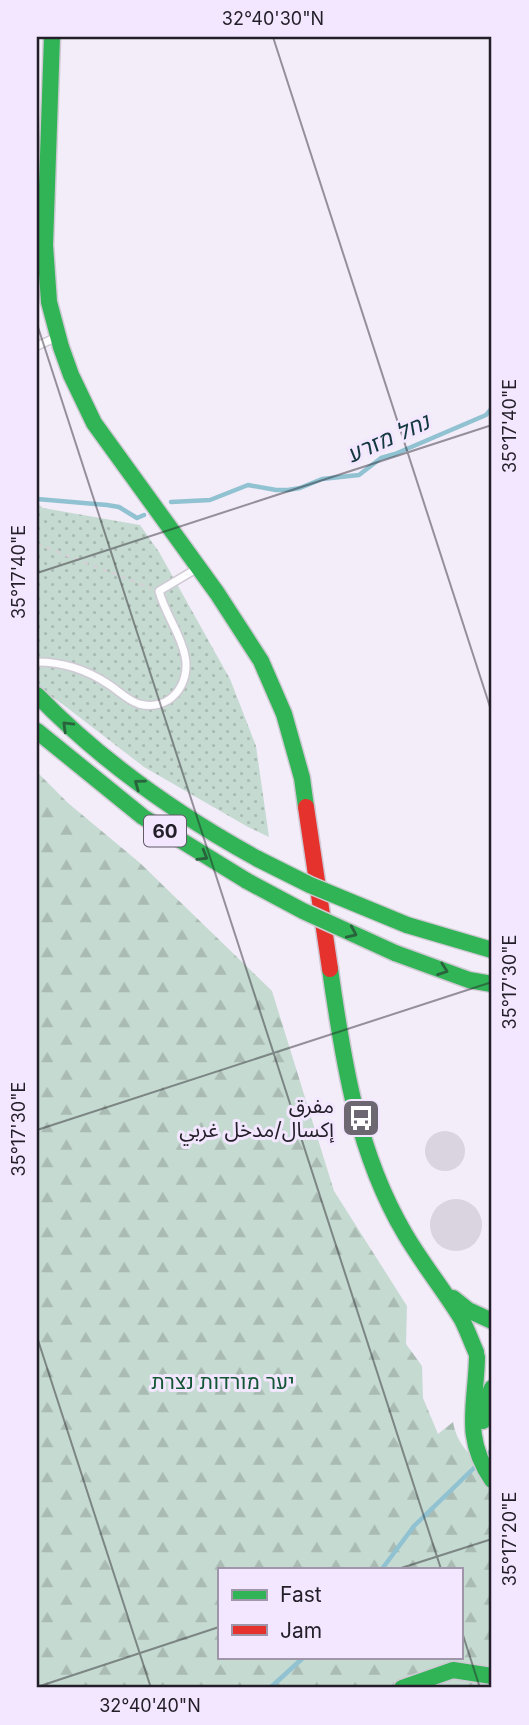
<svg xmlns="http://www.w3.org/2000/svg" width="529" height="1725" viewBox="0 0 529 1725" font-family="Inter,'Noto Sans Arabic',Heebo,sans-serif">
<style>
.grass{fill:url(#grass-dots)}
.forest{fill:url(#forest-firs);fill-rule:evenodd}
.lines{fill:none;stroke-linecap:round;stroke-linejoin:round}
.stream{stroke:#90c2d2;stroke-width:4.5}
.building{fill:#d9d4e0}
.lane-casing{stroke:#cfc9d4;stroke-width:10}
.fast-casing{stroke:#cfc9d4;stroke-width:19}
.jam-casing{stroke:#cfc9d4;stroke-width:19}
.path{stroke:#d3d1d5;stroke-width:2.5;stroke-dasharray:5 5;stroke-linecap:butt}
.lane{stroke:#fdfcfe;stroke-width:7}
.fast{stroke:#30b455;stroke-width:16}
.jam{stroke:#e5322d;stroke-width:16}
.fast-bridge-casing{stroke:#cfcbd2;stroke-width:19;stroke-linecap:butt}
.fast-bridge{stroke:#30b455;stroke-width:16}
.oneway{stroke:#29623c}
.ticks{fill:none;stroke:#231f28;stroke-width:2;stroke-opacity:0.45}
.labels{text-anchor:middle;stroke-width:6;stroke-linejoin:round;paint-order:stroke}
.shield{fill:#f3e6ff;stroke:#615b68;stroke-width:2}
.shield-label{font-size:19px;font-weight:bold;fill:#231f28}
.poi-label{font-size:21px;fill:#231f28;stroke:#f3e6ff;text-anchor:end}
.park-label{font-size:21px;fill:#135635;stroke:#f3e6ff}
.water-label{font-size:23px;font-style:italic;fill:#143840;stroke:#f3e6ff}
.neatline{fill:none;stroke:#231f28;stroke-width:2.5}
.ticks-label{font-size:18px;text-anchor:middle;fill:#231f28}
</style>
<defs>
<pattern id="grass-dots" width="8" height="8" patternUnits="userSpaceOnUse" patternTransform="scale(1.75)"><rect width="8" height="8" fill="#c5dad1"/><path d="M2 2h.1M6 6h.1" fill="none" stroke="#a9bbb3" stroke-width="1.8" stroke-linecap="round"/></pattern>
<pattern id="forest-firs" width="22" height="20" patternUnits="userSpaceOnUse" patternTransform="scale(1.75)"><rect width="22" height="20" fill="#c5dad1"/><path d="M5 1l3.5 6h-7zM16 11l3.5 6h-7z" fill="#a9bbb3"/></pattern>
</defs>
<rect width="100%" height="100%" fill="#f3ecf9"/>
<polygon class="grass" points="37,503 43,508 140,525 159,552 230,679 256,746 269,837 248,827 144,767 61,703 37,687"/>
<path class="forest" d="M 37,772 L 68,803 L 140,863 L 272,991 L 334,1191 L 407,1306 L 406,1344 L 422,1366 L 423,1398 L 438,1434 L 453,1422 C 457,1444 469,1455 487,1468 L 492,1410 L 492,1688 L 37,1688 ZM 219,1569 L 461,1569 L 461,1657 L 219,1657 Z"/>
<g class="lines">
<g class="stream">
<polyline points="37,499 107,505 119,507 137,518 144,515"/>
<polyline points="171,502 210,500 248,485 276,490 288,490 300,488 322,479 359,475 381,458 395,454 486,415 492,408"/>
<polyline points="484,1458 492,1450"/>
<polyline points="382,1569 414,1526 475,1467"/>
<polyline points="270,1688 304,1657"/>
</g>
</g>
<g class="building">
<circle cx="445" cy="1151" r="20"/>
<circle cx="456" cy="1225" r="26"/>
</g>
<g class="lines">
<defs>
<g id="lane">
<polyline points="37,346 57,337"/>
<path d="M 37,662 C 62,662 87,670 108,684 C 119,691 127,700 139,704 C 170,712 191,684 185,656 C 181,634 165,614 159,591 L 196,569"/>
</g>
<g id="fast">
<polyline points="52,37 45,245 49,302 61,347 71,375 94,423 217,593 261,661 284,714 302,778 306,807"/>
<path d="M 37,695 C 102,762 176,814 258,859"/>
<polyline points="37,731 143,817 247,881"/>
<polyline points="407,925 492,950"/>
<polyline points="395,953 469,980 492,984"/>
<path d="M 330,969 C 343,1060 357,1153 405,1234 C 422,1263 443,1289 461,1318 C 467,1329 471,1341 476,1352"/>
<polyline points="453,1298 468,1310 492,1321"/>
<path d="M 477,1357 C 476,1406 462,1436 492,1480"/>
<polyline points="483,1421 485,1404 492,1388"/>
<polyline points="402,1688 453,1670 492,1676"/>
</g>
<polyline id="jam" points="306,807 330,969"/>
</defs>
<use href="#lane" class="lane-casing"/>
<use href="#fast" class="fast-casing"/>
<use href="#jam" class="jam-casing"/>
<polyline class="path" points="37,544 151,588"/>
<use href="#lane" class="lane"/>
<use href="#fast" class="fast"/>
<use href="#jam" class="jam"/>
<defs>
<g id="fast-bridge">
<polyline points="258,859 310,885 407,925"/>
<polyline points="247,881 303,911 395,953"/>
</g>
</defs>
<use href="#fast-bridge" class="fast-bridge-casing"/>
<use href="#fast-bridge" class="fast-bridge"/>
</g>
<defs><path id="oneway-chevron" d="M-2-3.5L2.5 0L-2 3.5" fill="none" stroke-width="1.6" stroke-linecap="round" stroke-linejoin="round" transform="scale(1.75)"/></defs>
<g class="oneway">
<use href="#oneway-chevron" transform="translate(67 726) rotate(-136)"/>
<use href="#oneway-chevron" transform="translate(139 784) rotate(-144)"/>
<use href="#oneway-chevron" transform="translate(203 856) rotate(31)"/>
<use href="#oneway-chevron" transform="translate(352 933) rotate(24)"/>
<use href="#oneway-chevron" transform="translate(443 970) rotate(20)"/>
</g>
<path class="ticks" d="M 273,37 L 492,713M 37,324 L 441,1569M 37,573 L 492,425M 37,1130 L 492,982M 37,1337 L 151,1688M 398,1569 L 492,1539M 461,1629 L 480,1688M 37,1687 L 219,1627"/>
<defs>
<symbol id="bus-square" viewBox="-11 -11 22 22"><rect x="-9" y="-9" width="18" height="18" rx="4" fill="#6c6771" stroke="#f3e6ff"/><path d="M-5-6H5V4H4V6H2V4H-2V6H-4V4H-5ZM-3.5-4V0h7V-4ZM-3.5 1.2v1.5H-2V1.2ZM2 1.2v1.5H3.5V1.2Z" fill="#fff"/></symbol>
</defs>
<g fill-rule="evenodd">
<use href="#bus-square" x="339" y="1096" width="44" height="44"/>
</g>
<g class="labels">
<rect class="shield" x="144" y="815.5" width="42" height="31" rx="5"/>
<g class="shield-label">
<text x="165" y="838">60</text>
</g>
<g class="poi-label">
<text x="334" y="1113">مفرق<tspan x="334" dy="24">إكسال/مدخل غربي</tspan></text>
</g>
<g class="park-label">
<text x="223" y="1389">יער מורדות נצרת</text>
</g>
<g class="water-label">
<text transform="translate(388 438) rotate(-24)" y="8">נחל מזרע</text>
</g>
</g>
<rect width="529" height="1725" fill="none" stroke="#f3e6ff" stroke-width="77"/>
<rect x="218" y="1568" width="245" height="91" fill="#f3e6ff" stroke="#a096a9" stroke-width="2"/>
<rect x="232" y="1590" width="35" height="10" fill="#30b455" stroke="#a096a9" stroke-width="2"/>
<text x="280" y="1602" font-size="21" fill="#231f28">Fast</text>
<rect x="232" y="1625" width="35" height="10" fill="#e5322d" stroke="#a096a9" stroke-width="2"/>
<text x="280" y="1638" font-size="21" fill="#231f28">Jam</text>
<rect x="38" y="38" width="452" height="1648" class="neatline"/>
<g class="ticks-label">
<text x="273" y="25">32°40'30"N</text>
<text transform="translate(510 426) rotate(-90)" y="6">35°17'40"E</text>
<text transform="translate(19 572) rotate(-90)" y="6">35°17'40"E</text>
<text transform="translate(510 982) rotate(-90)" y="6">35°17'30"E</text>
<text transform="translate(19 1129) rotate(-90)" y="6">35°17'30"E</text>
<text transform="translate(510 1539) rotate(-90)" y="6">35°17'20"E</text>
<text x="150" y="1712">32°40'40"N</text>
</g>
</svg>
